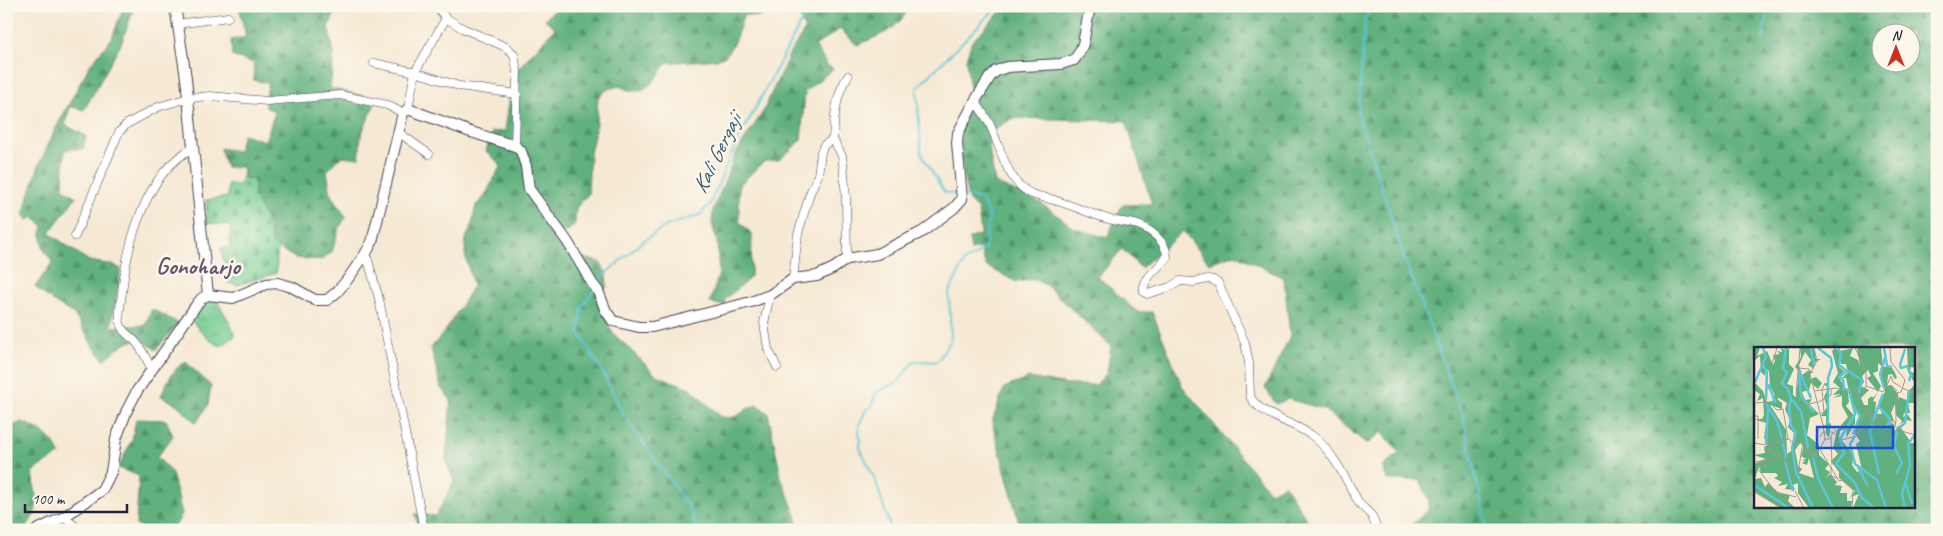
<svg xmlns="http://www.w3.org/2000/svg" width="1943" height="536" viewBox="0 0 1943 536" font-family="Caveat,sans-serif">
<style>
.grass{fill:url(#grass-tufts);stroke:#4c7867}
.forest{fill:url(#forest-firs);stroke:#416a5c;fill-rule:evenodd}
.cemetery{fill:url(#cemetery-stones);stroke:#4c7867}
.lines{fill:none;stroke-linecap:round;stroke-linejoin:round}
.stream{stroke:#5dc5d9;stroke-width:2}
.minor-casing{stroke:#424052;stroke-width:9}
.tertiary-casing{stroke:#424052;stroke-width:12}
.minor{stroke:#fff;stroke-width:8}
.tertiary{stroke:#fff;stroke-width:10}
.labels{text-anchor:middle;stroke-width:5;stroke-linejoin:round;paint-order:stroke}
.water-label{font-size:22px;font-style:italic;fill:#375b72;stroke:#fbf7ec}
.quarter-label{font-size:24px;font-weight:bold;fill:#65546e;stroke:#fbf7ec}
.inset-river{fill:none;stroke:#5dc5d9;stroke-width:2.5}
.inset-road{fill:none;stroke:#a19996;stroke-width:1}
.view{fill:#1d4ed8;fill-opacity:0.15;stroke:#1d4ed8;stroke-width:2.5}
.inset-edge{fill:none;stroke:#22223b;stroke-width:2.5}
</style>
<defs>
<pattern id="grass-tufts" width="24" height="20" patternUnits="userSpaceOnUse" patternTransform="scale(1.25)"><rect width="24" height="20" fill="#76ce93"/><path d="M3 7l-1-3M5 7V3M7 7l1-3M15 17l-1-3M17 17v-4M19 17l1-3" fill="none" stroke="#60a779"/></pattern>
<pattern id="forest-firs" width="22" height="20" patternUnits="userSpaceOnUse" patternTransform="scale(1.25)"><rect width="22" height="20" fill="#60b17d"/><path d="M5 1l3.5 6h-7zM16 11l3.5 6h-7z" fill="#4f9068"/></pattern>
<pattern id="cemetery-stones" width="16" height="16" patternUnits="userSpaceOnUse" patternTransform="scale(1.25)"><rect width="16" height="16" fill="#76ce93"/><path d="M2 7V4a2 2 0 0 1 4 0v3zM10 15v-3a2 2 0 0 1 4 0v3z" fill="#60a779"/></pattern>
</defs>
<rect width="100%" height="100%" fill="#fbf7ec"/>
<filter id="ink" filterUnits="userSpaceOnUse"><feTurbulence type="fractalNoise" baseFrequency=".02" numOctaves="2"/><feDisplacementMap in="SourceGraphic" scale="10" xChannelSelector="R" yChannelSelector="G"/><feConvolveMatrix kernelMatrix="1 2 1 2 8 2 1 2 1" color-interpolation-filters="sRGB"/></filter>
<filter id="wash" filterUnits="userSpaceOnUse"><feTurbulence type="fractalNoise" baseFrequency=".0096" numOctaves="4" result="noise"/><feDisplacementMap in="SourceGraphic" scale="20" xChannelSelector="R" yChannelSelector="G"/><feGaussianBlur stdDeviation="1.12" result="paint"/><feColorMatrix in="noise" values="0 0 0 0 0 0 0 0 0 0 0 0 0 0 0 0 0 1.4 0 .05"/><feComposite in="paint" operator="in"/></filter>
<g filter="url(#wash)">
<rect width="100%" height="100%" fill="#f6e9d3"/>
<path class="grass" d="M 211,300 L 217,301 L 230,323 L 235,336 L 221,346 C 209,342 201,332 193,322 C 197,312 199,302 211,300 Z"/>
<g class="forest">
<path d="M 124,6 L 135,6 L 120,46 L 84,110 L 70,106 L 65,125 L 86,136 L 83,149 L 65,149 L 63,188 L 76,197 L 49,233 L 89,261 L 114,265 L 121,269 L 111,327 L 145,325 L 152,309 L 178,323 L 156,350 L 141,339 L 125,343 L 104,360 L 93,346 L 74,314 L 55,303 L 35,287 L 53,262 C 42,250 40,241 43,225 L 32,217 L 28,221 L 23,214 L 39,165 L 57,126 L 90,65 L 112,38 Z"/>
<polygon points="239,6 339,6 328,27 334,54 330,88 377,99 361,135 359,158 342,156 327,171 331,195 346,217 339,228 332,252 321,260 295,258 272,244 269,226 255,198 254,180 242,177 243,167 226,167 220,148 238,151 243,134 265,141 275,112 265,106 268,83 254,80 254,63 232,56 231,40 246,37"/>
<path d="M 559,6 L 909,6 C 899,31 879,35 857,45 L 840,29 L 815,46 L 827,65 L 833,69 L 805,91 L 801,141 L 779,160 L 765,161 L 739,185 L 739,221 L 752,234 L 751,277 L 725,299 L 725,306 L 710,303 L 719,273 L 717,240 L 712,224 L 713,210 L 736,153 L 763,112 L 790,53 L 805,30 L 799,14 L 792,17 L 775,13 L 766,13 L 760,17 L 744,15 C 739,28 735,45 725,56 C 720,61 677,61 666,63 C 660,74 649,91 634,91 C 629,91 624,88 619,86 L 608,89 L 598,97 L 596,127 L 590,153 L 588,194 L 576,208 L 575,223 L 570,229 L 556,236 C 567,252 580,258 600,262 L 606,273 L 607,286 L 597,301 L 612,332 L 656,375 L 690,388 L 721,417 C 743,420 741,408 758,405 L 768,413 L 781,477 L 796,516 L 798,530 L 420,530 L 415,514 L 436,516 L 454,481 L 446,461 L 451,400 L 441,388 L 431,348 C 448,330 460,307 473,286 L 465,254 L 466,238 L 471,228 L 476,205 L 485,196 L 501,165 L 486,151 L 492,132 L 505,131 L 513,74 L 555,28 L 545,19 Z"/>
<path d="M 1006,6 L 1937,6 L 1937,530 L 1406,530 L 1428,510 L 1429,500 L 1420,480 L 1387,480 L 1383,467 L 1400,453 L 1382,432 L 1367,444 L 1323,409 L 1288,399 L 1276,404 L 1265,388 L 1290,336 L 1284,278 L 1235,254 L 1209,263 L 1183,231 L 1141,268 L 1122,249 L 1098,277 L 1137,312 L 1152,312 L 1182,386 L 1270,492 L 1285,485 L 1313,530 L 1021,530 L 992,422 L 1004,388 L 1029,378 L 1068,385 L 1096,385 L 1107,373 L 1111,346 L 1046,285 L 1033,279 L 1017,282 L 986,266 L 980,248 L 971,250 L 969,239 L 981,234 L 978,210 L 969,201 L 964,180 L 961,151 L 961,109 L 970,89 L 966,59 L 972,41 ZM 1880,32 L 1910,32 L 1910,62 L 1880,62 ZM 1013,118 L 1126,121 L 1152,204 L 1122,205 L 1107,238 L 1074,228 L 1041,203 L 995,183 L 990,155 L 988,133 ZM 1756,348 L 1914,348 L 1914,507 L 1756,507 Z"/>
<path d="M 186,362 L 211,386 L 208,405 L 196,423 L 176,404 L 161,396 C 167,382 172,369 186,362 Z"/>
<polygon points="136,419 166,420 173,436 157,457 172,473 182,514 173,530 150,530 136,525 139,476 118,468 132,440"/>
<path d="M 21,422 C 37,426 54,439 60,454 L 32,472 C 35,498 44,508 23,530 L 6,530 L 6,424 L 16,425 Z"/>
</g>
<polygon class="cemetery" points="242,177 254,180 255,197 269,226 272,244 278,247 276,273 237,285 228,283 221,248 230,247 230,225 207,223 206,200 228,197 228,184 240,185"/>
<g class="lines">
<g class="stream">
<polyline points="1372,6 1365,20 1358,114 1404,257 1463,416 1487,530"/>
<polyline points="1763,40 1769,6"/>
<polyline points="959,195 944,192 921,153 917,88 998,6"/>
<polyline points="598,284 604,275 643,241 666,226 700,215 710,204 734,148 810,6"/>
<polyline points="594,290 582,307 579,332 604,375 625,417 689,507 697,530"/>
<polyline points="891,530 876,482 860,448 859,425 866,410 872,406 876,392 898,382 914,361 937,362 951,340 949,293 964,262 985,249 989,214 981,199 966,196"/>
</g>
</g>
</g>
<g filter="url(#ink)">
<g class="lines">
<defs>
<g id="minor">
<polyline points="436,6 446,18 462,28 506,47 514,54 517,71 515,146"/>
<polyline points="177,24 228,17"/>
<polyline points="374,63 415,72 459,86 517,94"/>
<path d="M 975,101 C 981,110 987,118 991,127 C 1001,149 1007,183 1032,194 C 1040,197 1049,198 1057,201 C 1074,206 1091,214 1108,219 C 1118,222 1128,222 1138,225 C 1151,230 1167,242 1167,257 C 1160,267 1141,279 1144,292 L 1147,294 L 1170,287 L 1180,281 L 1194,282 L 1208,279 L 1213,280 L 1218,283 L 1245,343 L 1249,363 L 1250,396 C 1258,415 1296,423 1314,437 C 1334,453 1346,480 1358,501 C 1361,507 1367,510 1371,515 C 1374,519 1375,525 1377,530"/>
<polyline points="408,109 415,72 446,18"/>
<polyline points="398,132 429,154"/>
<polyline points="833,139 842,156 843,163 846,197 847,259"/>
<polyline points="75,236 119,132 127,124 158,107 188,98 210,96 267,101 340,95 387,105 403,113"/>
<polyline points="366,253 379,299 424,530"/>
<path d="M 793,279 L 798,234 L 810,193 L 818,175 L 821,152 L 824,145 L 833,139 C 834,118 836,93 848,76"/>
<polyline points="770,295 764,323 768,349 777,367"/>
<path d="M 152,370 C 147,360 142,348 134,340 C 129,335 122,332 120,323 C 118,314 121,303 122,293 C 127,244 145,173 193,148"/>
<polyline points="64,517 80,530"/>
</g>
<g id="tertiary">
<polyline points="208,295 233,298 266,284 278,283 292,287 315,300 327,300 337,292 347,280 366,253 372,242 403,113 408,109 468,131 515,146 521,151 526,166 529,189 567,241 592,283 598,291 606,311 613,321 639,327 652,327 751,302 770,295 793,279 817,276 834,268 847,259 877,254 922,232 954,208 962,199 957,143 958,133 975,101 990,77 996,71 1007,67 1061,64 1074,60 1079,53 1083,44 1090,6"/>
<polyline points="37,530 64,517 102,490 111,472 116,439 127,410 137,391 197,304 202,298 208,295 186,78 175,6"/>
</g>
</defs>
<use href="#minor" class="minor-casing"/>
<use href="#tertiary" class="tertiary-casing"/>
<use href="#minor" class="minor"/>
<use href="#tertiary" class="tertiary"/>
</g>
</g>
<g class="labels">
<g class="water-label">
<text transform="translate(716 153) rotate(-64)" y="8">Kali Gergaji</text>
</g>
<g class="quarter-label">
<text x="198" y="274">Gonoharjo</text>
</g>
</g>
<g transform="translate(1754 347)">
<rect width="161" height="161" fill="#f6e9d3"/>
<path d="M 0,1 L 6,1 L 3,9 L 13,4 L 19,18 L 21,14 L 19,8 L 26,7 L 23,4 L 28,5 L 27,1 L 31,3 L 35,1 L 35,17 L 40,22 L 33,37 L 39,39 L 39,48 L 42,50 L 45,24 L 41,20 L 47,10 L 46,1 L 60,1 L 62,12 L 67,12 L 60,16 L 60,22 L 54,18 L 57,13 L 51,5 L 45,18 L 48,28 L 55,23 L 60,26 L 56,26 L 56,32 L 62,30 L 68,36 L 64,42 L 57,36 L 55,43 L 48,45 L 51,53 L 58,52 L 55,57 L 65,67 L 56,71 L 53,88 L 65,98 L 65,108 L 75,117 L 71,122 L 76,125 L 72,131 L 76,127 L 83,135 L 81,138 L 88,139 L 86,146 L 93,146 L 93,154 L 98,154 L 97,161 L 55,161 L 44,146 L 44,136 L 39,138 L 41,143 L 31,142 L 34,137 L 24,139 L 28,135 L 20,131 L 24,129 L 22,126 L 7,126 L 5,119 L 1,132 L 7,131 L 11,140 L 14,136 L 25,146 L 36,148 L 34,154 L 41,161 L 26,161 L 0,144 L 0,117 L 12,112 L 0,108 L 11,106 L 10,100 L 14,98 L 10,91 L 12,76 L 0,72 L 8,72 L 10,68 L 9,51 L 3,54 L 6,47 L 0,43 L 0,35 L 9,44 L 13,55 L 19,54 L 18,49 L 21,48 L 17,41 L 16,44 L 14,41 L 10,43 L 16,38 L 15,24 L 12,22 L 11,29 L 7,25 L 6,9 L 0,14 ZM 25,51 L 33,56 L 31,62 L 36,73 L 34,80 L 40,86 L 37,104 L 33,107 L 32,83 L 16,58 L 28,62 L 28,56 L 23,52 ZM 47,95 L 49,102 L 47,109 L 52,112 L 48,113 L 51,114 L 48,116 L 53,118 L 55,111 L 60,131 L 45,126 L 48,122 L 44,119 L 41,103 ZM 81,1 L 86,5 L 85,20 L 90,24 L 85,31 L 94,45 L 95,55 L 92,59 L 101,70 L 101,77 L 92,91 L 93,81 L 86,84 L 85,90 L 100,108 L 98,118 L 103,125 L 108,123 L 102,97 L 106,94 L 100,86 L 106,69 L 98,58 L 92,31 L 88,31 L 94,25 L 92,17 L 87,17 L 86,4 L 99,1 L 96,9 L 104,13 L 106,19 L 103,1 L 127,1 L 129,20 L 124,16 L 124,24 L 119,26 L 127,39 L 119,54 L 122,55 L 121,67 L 128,67 L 125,59 L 131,44 L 127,28 L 129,20 L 137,19 L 141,26 L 143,31 L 141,32 L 138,27 L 134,28 L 133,39 L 137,38 L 144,47 L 145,55 L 145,50 L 155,54 L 153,46 L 161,37 L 161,56 L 154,56 L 156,66 L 150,66 L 149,70 L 154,68 L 158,74 L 152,73 L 145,78 L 156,94 L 154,96 L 161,96 L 161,161 L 99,161 L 105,147 L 96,150 L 101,144 L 85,131 L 85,125 L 77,114 L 84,107 L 79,101 L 83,83 L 94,70 L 88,59 L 88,49 L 79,51 L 87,47 L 79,48 L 86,41 L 79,35 L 84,26 L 78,4 ZM 114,23 L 117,29 L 113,31 L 124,45 L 119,51 L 118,49 L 114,52 L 114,58 L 110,58 L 107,51 L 115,43 L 107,39 L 110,35 L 108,29 ZM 141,57 L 142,68 L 148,74 L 141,84 L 140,77 L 133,75 L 140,74 L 137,66 ZM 153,1 L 161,1 L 161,21 L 157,20 L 156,24 L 161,27 L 161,37 L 154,25 ZM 75,35 L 74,75 L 77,77 L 75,91 L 72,87 L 72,69 L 67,69 L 73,60 L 70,50 L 74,41 L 70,37 Z" fill="#60b17d" fill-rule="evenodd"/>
<path class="inset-river" d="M 32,1 L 29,21 L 33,26 L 28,36 L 34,42 L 37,52 L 35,60 L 37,79 L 42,85 L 38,101 L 42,125 L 59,161M 57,1 L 60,18M 64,1 L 77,11 L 78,19 L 74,31 L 74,77M 84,1 L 87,7 L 85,18 L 93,24 L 85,30 L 89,33 L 90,42 L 95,43 L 101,67 L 86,92 L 90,106 L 82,117 L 101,136 L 108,151 L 120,161M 130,1 L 133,19 L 138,20M 151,2 L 146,18 L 147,21 L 153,19 L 157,28 L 155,34M 9,18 L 13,25 L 12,53M 45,24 L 57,51M 94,24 L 108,33 L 105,46M 45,26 L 47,49 L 60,65M 1,35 L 12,10 L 9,1M 14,37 L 22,56M 130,41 L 126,27 L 131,11M 38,53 L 47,64 L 54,101M 12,57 L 23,74 L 28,92M 125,60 L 136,72 L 132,82M 119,74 L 129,47M 118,77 L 116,85 L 125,127M 145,81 L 151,76 L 155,44M 99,87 L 106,69 L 100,60M 101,89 L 96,97 L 101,117 L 123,133 L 132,161M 29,96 L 32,111M 12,97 L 14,62M 59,110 L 64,131 L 79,161M 31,114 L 39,144M 104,120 L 114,139M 142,127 L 148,116 L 140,99 L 143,84M 152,137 L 158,157M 0,138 L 35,161M 151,161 L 148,147 L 156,119 L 154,97 L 161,88"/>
<path class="inset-road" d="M 46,1 L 42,48 L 52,58 L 63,55M 101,1 L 112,24 L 112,39M 18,17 L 23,1M 44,21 L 55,22 L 56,26M 133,38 L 137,29 L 139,35 L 147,40M 148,41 L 158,45 L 162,38M 60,44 L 82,41 L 97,46 L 103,41 L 105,52 L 112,39 L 129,45 L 133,39 L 138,39 L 143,44M 0,56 L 15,55 L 23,63 L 29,62 L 34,92M 63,56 L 77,48 L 77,42M 66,66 L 70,66 L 68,43 L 71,36M 0,69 L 4,69 L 4,92M 142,74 L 141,79 L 147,84 L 162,88M 69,78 L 79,80 L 83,86M 101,85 L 111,92 L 117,104M 66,90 L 69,85 L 79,85M 77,90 L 78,118M 71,92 L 76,92 L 79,85 L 87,93 L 99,90 L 105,83 L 111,65 L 116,64 L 118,76 L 125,69 L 139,76 L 142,74 L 142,46 L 147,45 L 151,33 L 137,15 L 136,1M 0,96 L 12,98 L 35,92 L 40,98 L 47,96 L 60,109 L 60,103 L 67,100 L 71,92 L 69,78 L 56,27 L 63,14 L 60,1M 13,97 L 18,109 L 29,107 L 35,122M 65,101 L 85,134 L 88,133 L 99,143 L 98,161M 0,115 L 30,110M 0,117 L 22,145 L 42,150M 77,119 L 77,129 L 83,131M 3,121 L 12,119 L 10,112M 44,126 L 48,101M 41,144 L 50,161M 0,145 L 28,161M 30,148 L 38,161"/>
<path class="view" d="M 63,80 L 139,80 L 139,101 L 63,101 Z"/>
<rect width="161" height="161" class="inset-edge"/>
</g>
<rect width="1943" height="536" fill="none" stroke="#fbf7ec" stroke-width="25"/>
<g transform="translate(1896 48)"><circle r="24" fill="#fbf7ec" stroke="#a4a2a5"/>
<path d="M0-4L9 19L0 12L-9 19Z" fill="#c8321e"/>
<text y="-8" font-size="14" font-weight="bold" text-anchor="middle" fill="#22223b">N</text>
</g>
<path d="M25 504v8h102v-8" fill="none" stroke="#22223b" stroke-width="2.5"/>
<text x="32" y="504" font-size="15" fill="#22223b" stroke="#fbf7ec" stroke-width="4" paint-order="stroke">100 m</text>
</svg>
